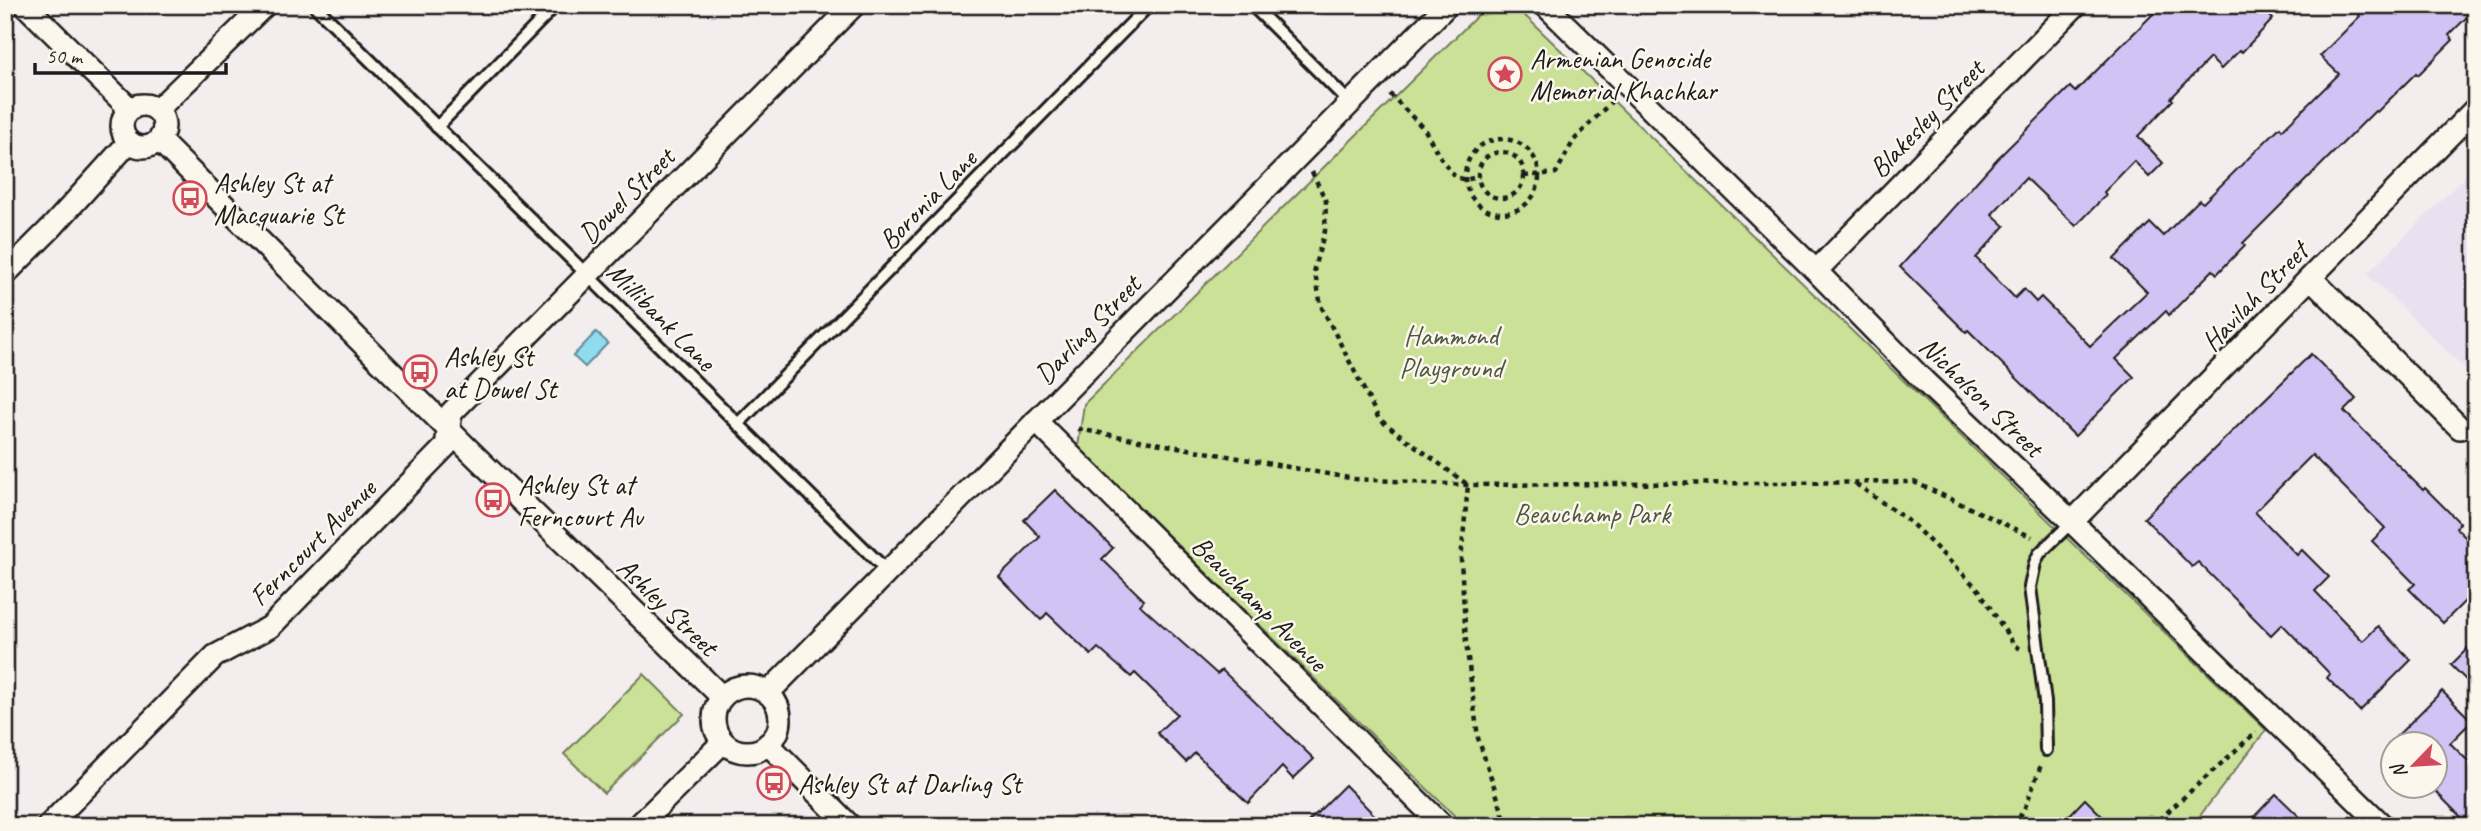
<svg xmlns="http://www.w3.org/2000/svg" width="2481" height="831" viewBox="0 0 2481 831" font-family="Caveat,sans-serif">
<style>
.built{fill:#e9e0f0}
.green{fill:#cae197;stroke:#737e5a;stroke-width:2}
.water{fill:#8fdcee;stroke:#618f9a;stroke-width:2}
.building{fill:#d2c3f5;stroke:#1c1c1c;stroke-width:2}
.lines{fill:none;stroke-linecap:round;stroke-linejoin:round}
.lane-casing{stroke:#1c1c1c;stroke-width:16}
.street-casing{stroke:#1c1c1c;stroke-width:26}
.path{stroke:#1c1c1c;stroke-width:4.5;stroke-dasharray:5 5;stroke-linecap:butt}
.lane{stroke:#fbf7ec;stroke-width:10}
.street{stroke:#fbf7ec;stroke-width:21}
.labels{text-anchor:middle;stroke-width:5;stroke-linejoin:round;paint-order:stroke}
.poi-label{font-size:28px;fill:#1c1c1c;stroke:#fbf7ec;text-anchor:start}
.street-label{font-size:28px;fill:#1c1c1c;stroke:#fbf7ec}
.park-label{font-size:28px;fill:#505741;stroke:#fbf7ec}
</style>
<rect width="100%" height="100%" fill="#f3edee"/>
<filter id="ink" filterUnits="userSpaceOnUse"><feTurbulence type="fractalNoise" baseFrequency=".0143" numOctaves="2"/><feDisplacementMap in="SourceGraphic" scale="14" xChannelSelector="R" yChannelSelector="G"/><feConvolveMatrix kernelMatrix="1 2 1 2 8 2 1 2 1" color-interpolation-filters="sRGB"/></filter>
<g filter="url(#ink)">
<polygon class="built" points="2476,166 2476,379 2367,274"/>
<g class="green">
<polygon points="1517,8 2266,730 2192,826 1465,826 1078,447 1084,404 1483,10"/>
<polygon points="644,674 684,714 604,793 564,754"/>
</g>
<polygon class="water" points="596,332 608,343 585,367 573,356"/>
<g class="building">
<polygon points="2162,5 2259,5 2273,19 2242,52 2240,50 2221,69 2210,58 2171,98 2173,100 2138,136 2163,163 2149,177 2134,161 2104,192 2106,195 2076,226 2026,178 1992,214 2005,226 1976,258 2015,298 2024,289 2036,302 2041,297 2090,346 2147,292 2114,259 2150,223 2163,236 2199,200 2203,203 2280,127 2282,130 2339,74 2320,56 2360,16 2349,5 2476,5 2476,8 2449,35 2453,40 2418,75 2416,73 2377,112 2375,111 2243,243 2245,245 2217,274 2213,270 2169,315 2166,311 2116,359 2134,377 2075,436 1968,330 1966,332 1900,267 1997,159 2070,87 2075,92"/>
<polygon points="2311,354 2356,399 2344,411 2423,490 2425,488 2460,523 2456,528 2476,548 2476,590 2443,623 2409,589 2415,584 2372,541 2385,528 2312,455 2255,512 2297,555 2302,550 2329,577 2315,591 2363,641 2378,626 2411,660 2360,711 2327,678 2330,674 2282,624 2271,635 2198,562 2192,567 2144,518"/>
<polygon points="1055,490 1113,548 1102,559 1144,600 1140,605 1217,674 1222,670 1314,759 1293,779 1282,767 1248,803 1195,753 1186,762 1157,733 1177,714 1135,673 1131,677 1098,648 1091,655 1047,613 1041,620 999,577 1040,537 1024,520"/>
<polygon points="2476,640 2476,690 2451,665"/>
<polygon points="2442,691 2472,721 2450,743 2476,769 2476,826 2470,826 2435,791 2435,744 2389,744"/>
<polygon points="1345,785 1385,826 1304,826"/>
<polygon points="2276,794 2309,826 2245,826"/>
<polygon points="2085,799 2112,826 2059,826"/>
</g>
<g class="lines">
<defs>
<g id="lane">
<polyline points="314,5 888,572"/>
<polyline points="1252,5 1350,103"/>
<polyline points="437,127 556,5"/>
<polyline points="738,424 1149,5"/>
<polyline points="2046,750 2045,702 2030,587 2035,563 2039,554 2072,522"/>
</g>
<g id="street">
<polyline points="25,5 130,109"/>
<polyline points="1545,5 1816,271 1924,381 2072,522 2383,826"/>
<circle cx="143" cy="126" r="21"/>
<polyline points="157,110 265,5"/>
<polyline points="159,140 467,448 722,697"/>
<polyline points="1816,271 2076,5"/>
<polyline points="5,274 52,227 129,142"/>
<polyline points="2311,278 2460,428"/>
<polyline points="1036,421 1443,826"/>
<polyline points="2072,522 2476,108"/>
<circle cx="747" cy="719" r="33"/>
<polyline points="768,693 1447,5"/>
<polyline points="768,744 850,826"/>
<polyline points="48,826 215,656 270,627 446,446 451,413 854,5"/>
<polyline points="638,826 723,742"/>
</g>
</defs>
<use href="#lane" class="lane-casing"/>
<use href="#street" class="street-casing"/>
<g class="path">
<polyline points="1390,94 1425,130 1438,154 1455,177 1466,180 1479,176"/>
<circle cx="1502" cy="176" r="37"/>
<circle cx="1501" cy="175" r="23"/>
<polyline points="1312,172 1326,201 1325,231 1314,268 1321,306 1379,419 1468,485 1461,560 1466,642 1478,738 1507,826"/>
<polyline points="1524,176 1556,173 1574,140 1612,101"/>
<polyline points="1078,429 1355,479 1468,485 1914,482 2032,537"/>
<polyline points="1856,484 1910,522 1979,590 2014,645 2021,649"/>
<polyline points="2015,826 2026,805 2041,765"/>
<polyline points="2152,826 2256,732"/>
</g>
<use href="#lane" class="lane"/>
<use href="#street" class="street"/>
</g>
</g>
<defs>
<symbol id="sight-ring" viewBox="-11 -11 22 22"><circle r="9.5" fill="#fbf7ec" stroke="#d1495b" stroke-width="1.5"/><path d="M0-6L1.8-2.2L6-1.7L2.9 1.2L3.7 5.4L0 3.3L-3.7 5.4L-2.9 1.2L-6-1.7L-1.8-2.2Z" fill="#d1495b"/></symbol>
<symbol id="bus-ring" viewBox="-11 -11 22 22"><circle r="9.5" fill="#fbf7ec" stroke="#d1495b" stroke-width="1.5"/><path d="M-5-6H5V4H4V6H2V4H-2V6H-4V4H-5ZM-3.5-4V0h7V-4ZM-3.5 1.2v1.5H-2V1.2ZM2 1.2v1.5H3.5V1.2Z" fill="#d1495b"/></symbol>
</defs>
<g fill-rule="evenodd">
<use href="#sight-ring" x="1486" y="55" width="38" height="38"/>
<use href="#bus-ring" x="171" y="179" width="38" height="38"/>
<use href="#bus-ring" x="401" y="353" width="38" height="38"/>
<use href="#bus-ring" x="474" y="481" width="38" height="38"/>
<use href="#bus-ring" x="755" y="764" width="38" height="38"/>
</g>
<g class="labels">
<g class="poi-label">
<text x="1530" y="68">Armenian Genocide<tspan x="1530" dy="32">Memorial Khachkar</tspan></text>
<text x="214" y="192">Ashley St at<tspan x="214" dy="32">Macquarie St</tspan></text>
<text x="444" y="366">Ashley St<tspan x="444" dy="32">at Dowel St</tspan></text>
<text x="518" y="494">Ashley St at<tspan x="518" dy="32">Ferncourt Av</tspan></text>
<text x="798" y="793">Ashley St at Darling St</text>
</g>
<g class="street-label">
<text transform="translate(1926 118) rotate(-46)" y="10">Blakesley Street</text>
<text transform="translate(626 195) rotate(-45)" y="10">Dowel Street</text>
<text transform="translate(927 199) rotate(-46)" y="10">Boronia Lane</text>
<text transform="translate(2254 296) rotate(-46)" y="10">Havilah Street</text>
<text transform="translate(662 316) rotate(45)" y="10">Millibank Lane</text>
<text transform="translate(1087 329) rotate(-46)" y="10">Darling Street</text>
<text transform="translate(1982 396) rotate(44)" y="10">Nicholson Street</text>
<text transform="translate(312 542) rotate(-45)" y="10">Ferncourt Avenue</text>
<text transform="translate(1260 603) rotate(45)" y="10">Beauchamp Avenue</text>
<text transform="translate(668 606) rotate(44)" y="10">Ashley Street</text>
</g>
<g class="park-label">
<text x="1451" y="345">Hammond<tspan x="1451" dy="32">Playground</tspan></text>
<text x="1592" y="523">Beauchamp Park</text>
</g>
</g>
<rect width="2481" height="831" fill="none" stroke="#fbf7ec" stroke-width="28"/>
<rect x="14" y="14" width="2453" height="803" fill="none" stroke="#1c1c1c" stroke-width="2.5" filter="url(#ink)"/>
<g transform="translate(2414 765) rotate(245)"><circle r="33" fill="#fbf7ec" stroke="#a29f99" stroke-width="2"/>
<path d="M0-5L12 26L0 18L-12 26Z" fill="#d1495b"/>
<text y="-10" font-size="19" font-weight="bold" text-anchor="middle" fill="#1c1c1c">N</text>
</g>
<path d="M35 63v10h191v-10" fill="none" stroke="#1c1c1c" stroke-width="3.5"/>
<text x="46" y="63" font-size="21" fill="#1c1c1c" stroke="#fbf7ec" stroke-width="5" paint-order="stroke">50 m</text>
</svg>
